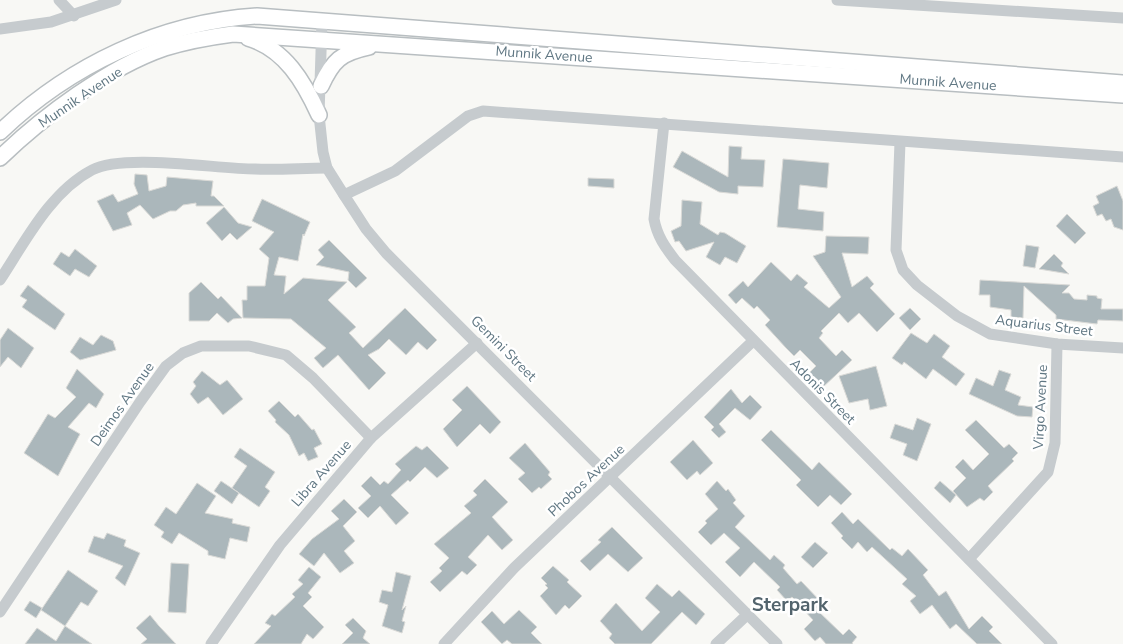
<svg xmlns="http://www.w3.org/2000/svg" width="1123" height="644" viewBox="0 0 1123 644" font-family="'Nunito Sans',sans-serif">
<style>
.building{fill:#abb7bb;stroke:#dadad7}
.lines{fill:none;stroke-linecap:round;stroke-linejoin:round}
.major-casing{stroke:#b8bec1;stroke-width:18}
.minor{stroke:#c6cbce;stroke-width:11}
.major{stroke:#fff;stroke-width:15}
.labels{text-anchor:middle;stroke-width:5;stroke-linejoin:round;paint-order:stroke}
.street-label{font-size:14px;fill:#607783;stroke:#fff}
.district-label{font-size:19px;font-weight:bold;fill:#53646d;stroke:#fff}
</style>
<rect width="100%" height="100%" fill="#f8f8f5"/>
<g class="building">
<polygon points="729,146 742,147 741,159 765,160 763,187 738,186 738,194 719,192 673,167 682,151 728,177"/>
<polygon points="783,159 829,163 827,188 800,185 798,209 824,212 823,231 777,227"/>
<polygon points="135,174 147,175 149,191 166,186 167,177 213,181 211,196 214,196 224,206 196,206 196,203 183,205 176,211 170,211 153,219 140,205 127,213 132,225 113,231 97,201 113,194 118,202 138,194 134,184"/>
<polygon points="588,178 614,179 614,188 588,186"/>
<polygon points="1117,186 1123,201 1123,230 1114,227 1111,219 1106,221 1102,214 1097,216 1093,206 1099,203 1096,196"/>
<polygon points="262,199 310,222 304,236 303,234 298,261 279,257 274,275 286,276 284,294 303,278 347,282 328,300 356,327 349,333 363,348 405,308 437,340 427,350 418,342 406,355 389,339 379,349 368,355 386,373 369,390 338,355 323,368 314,358 326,348 291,319 243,318 242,300 247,300 247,286 265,286 269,258 259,249 274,232 252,221"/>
<polygon points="682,200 702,202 700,224 718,235 720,232 725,233 746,246 737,263 725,257 720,265 706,257 714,242 686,251 679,241 675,242 671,231 681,226"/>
<polygon points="224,207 238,223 252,227 237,240 230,233 222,241 206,223"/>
<polygon points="1067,214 1086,233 1075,244 1056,226"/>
<polygon points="826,236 869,237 868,254 842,253 852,287 867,276 874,284 870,288 895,314 877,332 859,313 848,323 839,313 821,331 823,333 819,338 836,356 842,350 852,360 822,388 808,374 816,366 800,350 794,356 786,348 765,325 770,320 757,306 754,309 742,298 736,304 728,295 743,281 748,287 771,262 791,281 797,274 808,283 804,287 829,308 841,297 813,256 825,252"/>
<polygon points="329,240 367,278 356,288 348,280 349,272 316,265 324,257 318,250"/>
<polygon points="1026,245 1039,247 1035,268 1023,266"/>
<polygon points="75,249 97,266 89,277 75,269 70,276 53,264 61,252 69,257"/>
<polygon points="1054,254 1063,263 1061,266 1069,274 1039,269"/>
<polygon points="980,280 1070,285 1062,293 1069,293 1074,299 1087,300 1087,295 1097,296 1097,298 1102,299 1101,309 1123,309 1123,321 1098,320 1097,324 1056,319 1056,315 1024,286 1023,318 1011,317 1011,310 990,307 990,295 979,295"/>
<polygon points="201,282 218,299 221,296 242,318 233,319 228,323 217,313 209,321 189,321 189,293"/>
<polygon points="28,285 65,314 55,330 22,307 27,300 20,296"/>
<polygon points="910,308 921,319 910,330 899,318"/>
<polygon points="8,328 34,348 21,368 8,357 0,367 0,340"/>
<polygon points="911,333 927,343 934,334 950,346 942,357 965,374 956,386 933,369 926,379 904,362 902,365 892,358"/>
<polygon points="101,335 113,341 116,350 80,360 70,352 80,337 93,345"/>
<polygon points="876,366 887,406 870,410 868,399 849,403 839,376"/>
<polygon points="77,369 104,394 96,408 89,403 68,427 80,434 58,476 24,453 48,414 55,418 76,397 66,388"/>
<polygon points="999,370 1011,374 1005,390 1021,397 1018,405 1033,407 1032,417 1017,416 969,394 976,378 993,386"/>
<polygon points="202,371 220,385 227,380 243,399 223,415 208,397 198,404 190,394 196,386 193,382"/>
<polygon points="467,386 501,422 490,434 480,424 457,447 443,429 462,410 452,400"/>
<polygon points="731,389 742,403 750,395 762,407 750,420 735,408 719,424 726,432 719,438 711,430 714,427 704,417"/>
<polygon points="279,401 295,417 298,414 312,430 314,429 322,444 314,448 318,457 308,461 304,453 299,456 289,435 275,422 276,420 268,411"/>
<polygon points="917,418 931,424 917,461 903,455 907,444 890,438 895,424 913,430"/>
<polygon points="976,420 1004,448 1009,444 1018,453 1012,459 1014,461 988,486 993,492 984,501 980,498 967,507 953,491 966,478 955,467 963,459 973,470 989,454 965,430"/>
<polygon points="771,430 812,470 819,462 852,494 841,505 830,495 818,507 796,485 801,480 761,440"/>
<polygon points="693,440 713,463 700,475 697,471 687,480 670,462"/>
<polygon points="525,443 550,472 548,475 552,479 541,489 539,487 532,493 518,479 525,473 509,458"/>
<polygon points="416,446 422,450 427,446 449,468 437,478 425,467 410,482 408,480 391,495 409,513 396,525 380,506 368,518 358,508 371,496 361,486 371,476 380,485 384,481 388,484 401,470 395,464"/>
<polygon points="240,448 275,472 265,487 270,491 259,507 232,488 247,466 234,457"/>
<polygon points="485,479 508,502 492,517 513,540 502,550 488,535 468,557 477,565 467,575 462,571 440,592 430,582 442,571 439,568 449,558 434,544 471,513 464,506 477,495 473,491"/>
<polygon points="221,481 239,493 232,504 214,491"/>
<polygon points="717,481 726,491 728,489 736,500 733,503 745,516 735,527 770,560 774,555 785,565 783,568 797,584 801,581 822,603 816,609 843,635 849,629 857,637 852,643 853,644 826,644 820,637 815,641 804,629 813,620 792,597 787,601 777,590 780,587 754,562 740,577 725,562 740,548 724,533 711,545 698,532 707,523 705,521 718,509 705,494"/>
<polygon points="940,481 956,495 950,503 934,488"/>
<polygon points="197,483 216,496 205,513 233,519 232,523 250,527 247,542 230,538 225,559 208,555 208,551 179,533 172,544 161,537 164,532 154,525 166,507 176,514"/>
<polygon points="344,499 357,512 343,526 355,541 344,551 354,563 340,573 324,553 314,566 299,554 312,539 339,519 331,511"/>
<polygon points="842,512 853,524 858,519 890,550 892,548 902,556 908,549 928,570 923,575 939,596 946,591 969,629 982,616 993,627 989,631 1002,644 977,644 956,624 950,629 932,605 920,614 910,601 916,596 902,584 907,579 872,547 867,552 858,542 852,549 841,538 843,536 831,523"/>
<polygon points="612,527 643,558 628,572 608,554 590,571 580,561 601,542 598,540"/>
<polygon points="107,533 126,540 124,546 140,553 125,586 115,578 123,566 88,552 94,536 104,539"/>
<polygon points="815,542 828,553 813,568 801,557"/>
<polygon points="171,563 189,564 186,613 168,612"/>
<polygon points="553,566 569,580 567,582 582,596 569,609 565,605 556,615 540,596 548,588 545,585 547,584 541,578"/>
<polygon points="309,567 321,577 308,593 312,597 303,606 324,627 313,639 307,634 301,644 254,644 271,626 265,623 272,614 275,616 295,597 292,594 303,584 298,580"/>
<polygon points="68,570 98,591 88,606 81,602 65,626 41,610"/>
<polygon points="396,572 411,576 402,610 406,606 402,621 405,622 402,633 382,626 388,605 379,602 382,590 392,592"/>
<polygon points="657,584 672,597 679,590 705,614 696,625 682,612 651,644 615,644 609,638 612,634 600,621 616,603 642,631 660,612 645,598"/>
<polygon points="30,601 42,608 36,618 24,610"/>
<polygon points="519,610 537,627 531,633 542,644 512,644 507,640 502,644 481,622 492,611 504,624"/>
<polygon points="150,615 159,626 176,644 141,644 147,639 136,628"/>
<polygon points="353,618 366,631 363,638 370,644 342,644 353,633 345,625"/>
<polygon points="65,626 92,644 25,644 37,628 56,641"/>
</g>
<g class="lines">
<defs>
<g id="major">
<path d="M 248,38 C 285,49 304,82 319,115"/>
<path d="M 321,86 C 333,60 341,53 369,47"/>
<path d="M 0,132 C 70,65 161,22 257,16 L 1123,83"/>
<path d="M 0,158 C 42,117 109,67 165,48 C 187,41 210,37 233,34 L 1123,95"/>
</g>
</defs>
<use href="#major" class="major-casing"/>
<g class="minor">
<polyline points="59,0 74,16"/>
<polyline points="837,0 1123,18"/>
<polyline points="322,21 319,115 323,152 327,168 344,195 366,229 386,253 777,644"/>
<polyline points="0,29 51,22 116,0"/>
<path d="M 664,123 L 654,219 C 657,236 665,247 675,260 L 1052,644"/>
<polyline points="900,142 896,250 903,270 917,285 957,316 990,334 1057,344 1123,348"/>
<polyline points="344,195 395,171 468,116 483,111 1123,157"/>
<path d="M 0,280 C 25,242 50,192 92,170 C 124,153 216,169 255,169 C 279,170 303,168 327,168"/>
<polyline points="969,559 1048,472 1055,443 1057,344"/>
<polyline points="0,612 140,402 166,366 183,353 201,346 249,346 286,355 313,378 371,438"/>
<polyline points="211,644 280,545 371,438 477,343"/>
<polyline points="444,644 514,568 753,341"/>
<polyline points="716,644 748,614"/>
</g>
<use href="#major" class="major"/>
</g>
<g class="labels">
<g class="street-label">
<text transform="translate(544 54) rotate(4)" y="5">Munnik Avenue</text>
<text transform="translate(948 82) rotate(4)" y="5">Munnik Avenue</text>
<text transform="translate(80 97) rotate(-34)" y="5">Munnik Avenue</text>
<text transform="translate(1044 325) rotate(7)" y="5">Aquarius Street</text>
<text transform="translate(504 348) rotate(45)" y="5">Gemini Street</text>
<text transform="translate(823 391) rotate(45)" y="5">Adonis Street</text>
<text transform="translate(122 404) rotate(-55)" y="5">Deimos Avenue</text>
<text transform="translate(1040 407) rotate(-87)" y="5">Virgo Avenue</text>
<text transform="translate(321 473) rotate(-49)" y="5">Libra Avenue</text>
<text transform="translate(586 480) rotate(-43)" y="5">Phobos Avenue</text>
</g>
<g class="district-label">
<text x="790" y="611">Sterpark</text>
</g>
</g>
</svg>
